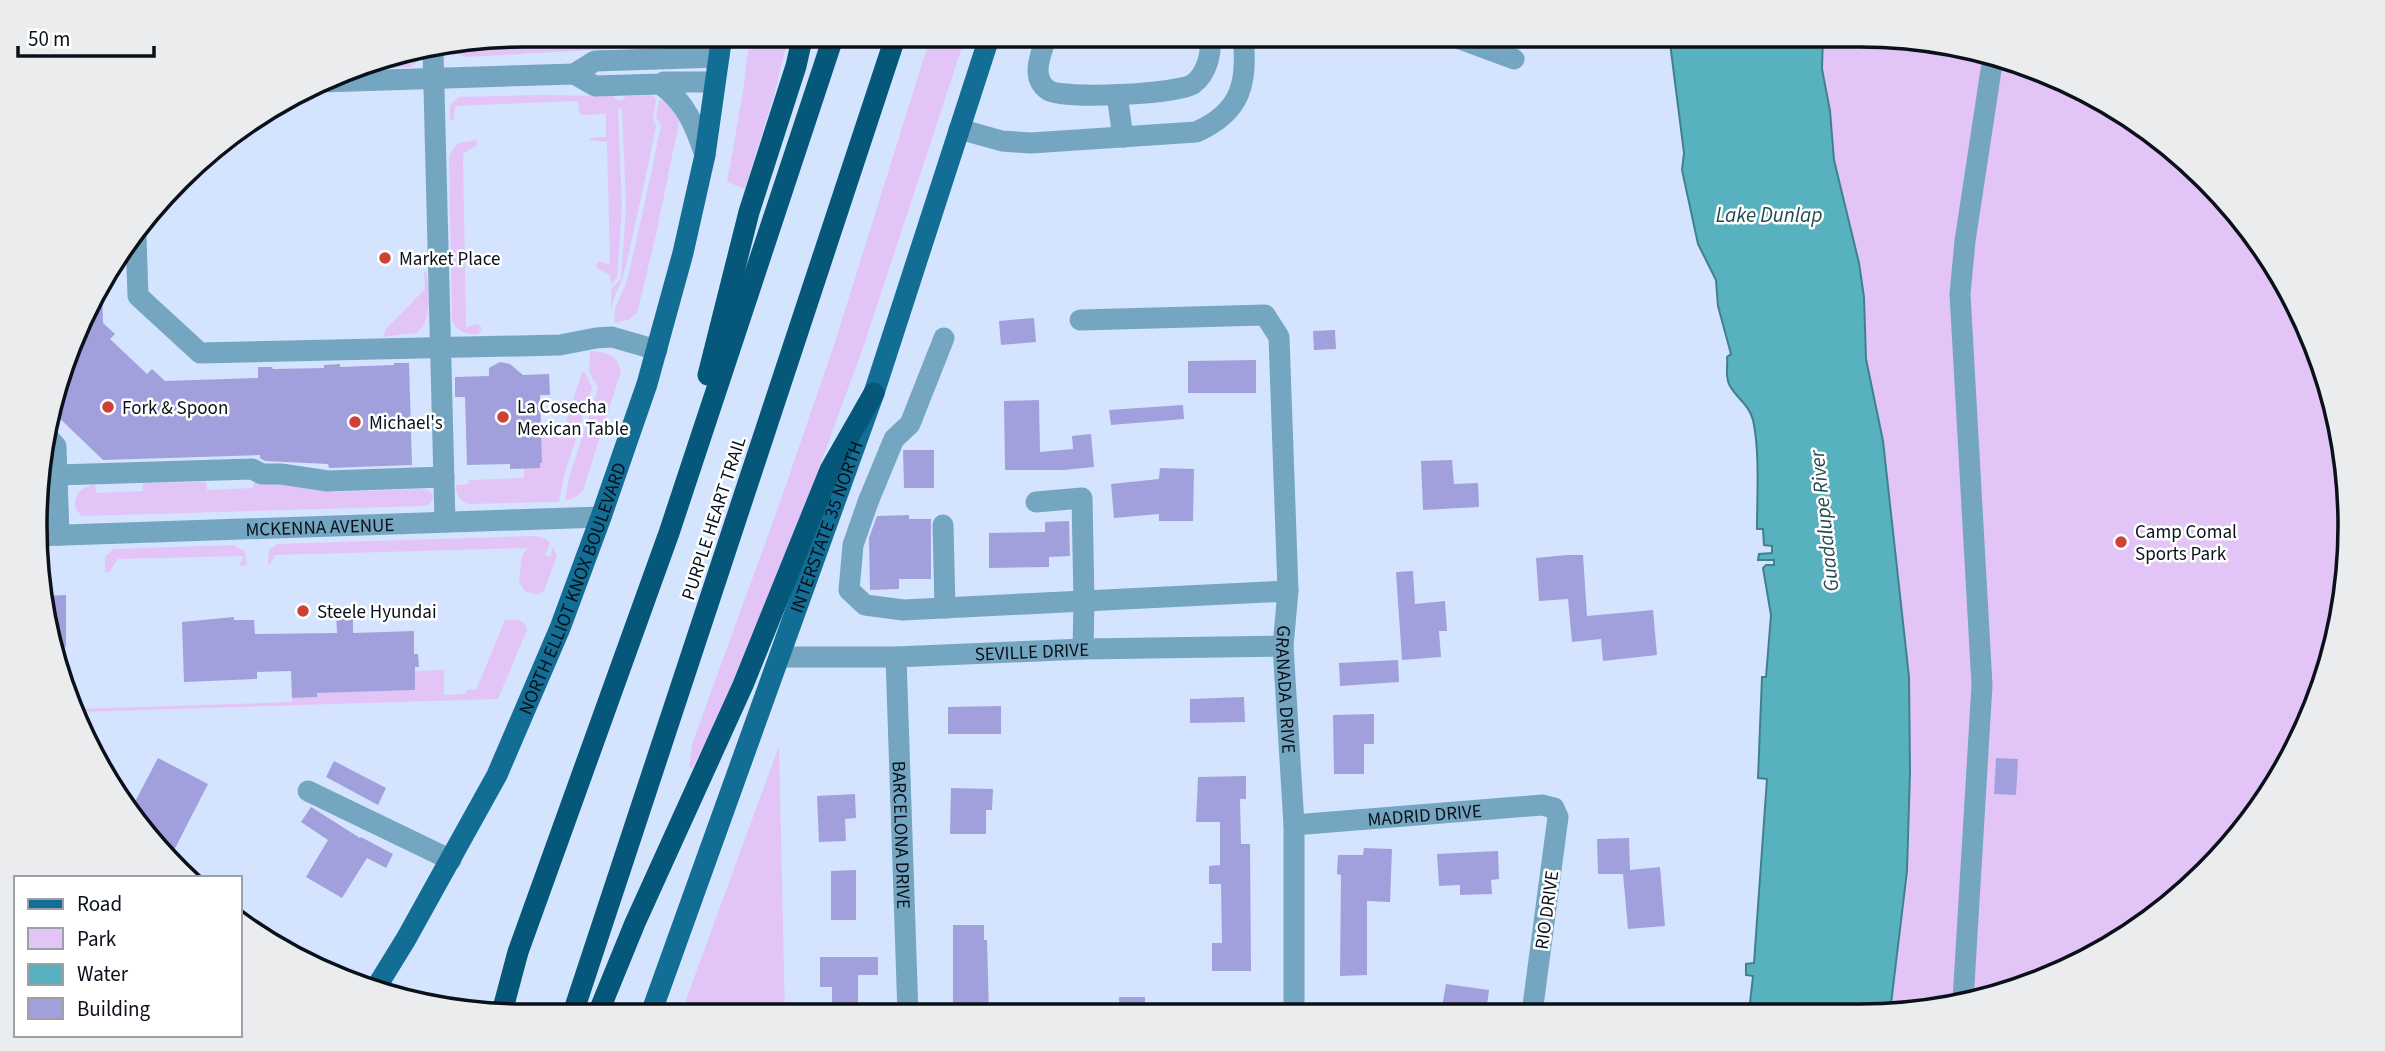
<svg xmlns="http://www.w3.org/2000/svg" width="2385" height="1051" viewBox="0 0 2385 1051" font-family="'Source Sans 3',sans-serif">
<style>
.green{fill:#e2c5f6}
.water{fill:#58b1be;stroke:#41818d;stroke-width:2}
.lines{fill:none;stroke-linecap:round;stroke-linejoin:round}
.stream{stroke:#41818d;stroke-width:5}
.building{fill:#a1a0dc}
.minor{stroke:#75a6c1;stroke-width:21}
.major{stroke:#126e95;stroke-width:21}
.highway{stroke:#06587a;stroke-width:21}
.poi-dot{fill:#ce4137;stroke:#fff;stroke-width:2.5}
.labels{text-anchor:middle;stroke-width:5;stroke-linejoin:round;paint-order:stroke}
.poi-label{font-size:19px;fill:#0a111b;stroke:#fff;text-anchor:start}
.street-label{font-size:19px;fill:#0a111b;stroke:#fff}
.water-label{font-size:21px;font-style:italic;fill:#224b51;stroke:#fff}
.rim{fill:none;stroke:#0a111b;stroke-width:3.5}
</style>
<rect width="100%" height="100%" fill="#d4e4fe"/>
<g class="green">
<polygon points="526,35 633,35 636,38 642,38 643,35 666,35 664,43 659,48 626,49 616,45 611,49 467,57 457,54 451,47"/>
<polygon points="750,35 789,35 774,95 745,189 727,182 743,92"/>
<polygon points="931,35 966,35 864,345 797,528 713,729 692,768 689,767 692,744 778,508 835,342"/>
<polygon points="1823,35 1860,35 2018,61 2105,101 2183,157 2249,227 2300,309 2333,399 2349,494 2346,590 2324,684 2267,798 2158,914 2048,979 1924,1012 1890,1012 1907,871 1910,771 1909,677 1883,441 1866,359 1864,297 1859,263 1834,160 1830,111 1822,69"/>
<polygon points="421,52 418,61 411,67 348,70 367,61"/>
<path d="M 538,95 L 613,96 L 617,100 L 622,100 L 626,96 L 653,95 L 656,100 L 653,120 L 656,125 C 647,173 636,221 625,269 C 622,283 613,296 611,310 L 611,289 L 621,279 L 626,207 L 622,108 L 618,109 L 622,207 L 617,278 L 611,284 L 610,275 L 598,269 L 596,266 L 599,261 L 610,265 L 607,142 L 589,140 L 591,138 L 606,137 L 606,114 L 580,115 L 578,101 L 455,106 L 454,119 L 453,121 L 450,119 L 450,105 L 459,97 Z"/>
<path d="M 665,96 L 680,117 L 656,235 L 637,313 L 628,320 L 615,323 C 611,307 625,292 628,276 C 640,226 651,176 661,125 L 656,118 L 659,100 Z"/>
<path d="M 476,140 L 477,145 L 463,154 L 466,327 L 478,324 L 482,328 L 478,334 C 465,335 457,331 452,320 L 449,159 L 452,150 L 458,143 Z"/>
<path d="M 426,271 C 430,290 433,325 413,335 L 411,333 L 383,337 L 386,329 L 425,289 L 424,272 Z"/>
<path d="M 590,351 C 606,352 617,354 621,371 L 583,490 L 576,497 L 565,501 L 569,478 L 598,388 L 589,372 Z"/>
<path d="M 582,372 L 585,372 L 592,388 L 564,476 L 559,502 L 468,504 C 459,500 456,495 456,485 L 468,484 L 469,480 L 524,478 L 524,463 L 542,463 L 541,436 L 561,437 Z"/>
<path d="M 281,479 L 331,492 L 425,489 L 432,493 L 433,499 L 429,504 L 424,506 L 82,516 C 66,503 79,487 95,484 L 96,493 L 143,491 L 143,483 L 206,482 L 207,490 L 253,488 L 254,480 Z"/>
<polygon points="535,536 546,539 550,543 545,555 550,557 553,547 557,556 544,591 536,595 525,591 519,582 522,555 528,548 275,555 270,564 268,564 269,550 277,544"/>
<polygon points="234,545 245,552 247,565 239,566 244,556 118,559 109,572 105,572 105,557 114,549"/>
<path d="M 505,620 C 515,620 525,618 527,630 L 498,699 L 79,712 L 77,709 L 292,702 L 292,698 L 317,697 L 317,693 L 415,690 L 415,671 L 444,670 L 444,695 L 465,694 L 468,689 L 476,690 Z"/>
<polygon points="779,746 785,1015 680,1016"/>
</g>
<path class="water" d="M 1669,35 L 1823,35 L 1822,69 L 1830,111 L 1834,160 L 1859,263 L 1864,297 L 1866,359 L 1883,441 L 1909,677 L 1910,771 L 1907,871 L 1890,1012 L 1749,1012 L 1753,976 L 1746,975 L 1746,964 L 1754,963 L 1767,779 L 1758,778 L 1762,677 L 1766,677 L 1771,615 L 1763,568 L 1766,565 L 1774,565 L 1774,560 L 1758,560 L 1759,554 L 1772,553 L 1772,546 L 1764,545 L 1763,529 L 1757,529 C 1757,495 1760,452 1753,420 C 1749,404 1735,397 1729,384 C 1725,375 1728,366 1727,357 L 1731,354 L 1718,306 L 1716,280 L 1698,244 L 1682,170 L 1684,153 Z"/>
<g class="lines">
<polyline class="stream" points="1522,37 1526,35"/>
</g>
<g class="building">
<polygon points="102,279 103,323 115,334 110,339 147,374 152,369 165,381 258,378 258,367 272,367 273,369 324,368 324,365 340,364 340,367 394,365 394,363 409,363 412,465 329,468 328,464 265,461 260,458 260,455 103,460 52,411"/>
<polygon points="1034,318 1036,342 1001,345 999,321"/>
<polygon points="1335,330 1336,349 1314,350 1313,331"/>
<polygon points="1256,360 1256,393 1188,393 1188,361"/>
<polygon points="500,362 510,364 523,375 549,374 550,395 540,395 542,463 540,463 540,468 510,469 510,464 467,465 465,397 455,397 455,377 489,376 489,368"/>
<polygon points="1039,400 1040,452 1073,449 1072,436 1091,434 1094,467 1064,470 1005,470 1004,401"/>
<polygon points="1183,405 1184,419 1111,425 1109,410"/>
<polygon points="903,450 934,450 934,488 904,488"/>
<polygon points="1452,460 1454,484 1478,483 1479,507 1423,510 1421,461"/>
<polygon points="1160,468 1194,469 1193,521 1159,521 1159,514 1114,518 1111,484 1159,479"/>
<polygon points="909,515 909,519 931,519 931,579 899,579 899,589 870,590 869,538 877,516"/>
<polygon points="1069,521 1070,556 1049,557 1049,567 989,568 989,533 1045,532 1045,522"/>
<polygon points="1567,555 1583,555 1587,616 1653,610 1657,655 1603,661 1601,639 1572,642 1568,599 1539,601 1536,558"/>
<polygon points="1413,571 1415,604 1445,601 1447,631 1439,631 1441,657 1402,660 1396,572"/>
<polygon points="66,595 66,647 54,647 44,621 42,596"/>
<polygon points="336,614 353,614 353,633 414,631 414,654 418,654 419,667 415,667 415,690 317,693 317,697 292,698 291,671 257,672 257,679 184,682 182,622 234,617 234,620 254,620 255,634 337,633"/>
<polygon points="1398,660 1399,682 1340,686 1339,663"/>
<polygon points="1244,697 1245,722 1190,723 1190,699"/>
<polygon points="1001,706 1001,734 948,734 948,707"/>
<polygon points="1374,714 1374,744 1364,744 1364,774 1334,774 1333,715"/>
<polygon points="158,758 208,784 169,860 157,849 130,811"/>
<polygon points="1996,758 2018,759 2016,795 1994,794"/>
<polygon points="334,761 386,788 378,805 326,777"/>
<polygon points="1246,776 1246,799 1240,799 1241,844 1250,844 1251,971 1212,971 1212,943 1222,943 1221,884 1209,884 1209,866 1220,865 1220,822 1196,822 1198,777"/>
<polygon points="951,788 993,789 992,810 986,810 986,834 950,834"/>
<polygon points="855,794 856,818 845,819 846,841 819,842 817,796"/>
<polygon points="311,807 360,838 361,837 393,854 386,868 367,858 342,898 306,877 328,840 301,822"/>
<polygon points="1629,838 1630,870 1660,867 1665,926 1628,929 1623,874 1598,874 1597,839"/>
<polygon points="1364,848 1392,849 1390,902 1367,901 1367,975 1340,976 1341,875 1337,874 1338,855 1363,855"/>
<polygon points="1498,851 1499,879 1491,880 1492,894 1460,895 1460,885 1439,886 1437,854"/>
<polygon points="856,870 856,920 831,920 831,871"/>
<polygon points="953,925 984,925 984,940 987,940 989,1015 953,1015"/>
<polygon points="820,957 878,957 878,975 858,975 858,1007 832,1007 832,987 820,987"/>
<polygon points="1446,984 1489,990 1486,1013 1441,1013"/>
<polygon points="1119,997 1145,997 1145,1014 1120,1014"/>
</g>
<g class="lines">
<g class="minor">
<path d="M 1047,35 C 1042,52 1029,77 1048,90 C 1062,100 1178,94 1193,84 C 1207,74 1213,51 1209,35"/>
<polyline points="1449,35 1514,59"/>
<polyline points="433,50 445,522"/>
<polyline points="574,74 595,61 719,57"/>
<polyline points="322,82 574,74 595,86 660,84 664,82 715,82"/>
<path d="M 660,84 C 686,102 695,126 705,155"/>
<polyline points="1117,95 1123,137"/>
<path d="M 959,129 L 1002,141 L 1031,143 L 1196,132 C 1242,112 1248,82 1243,35"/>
<polyline points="136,237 138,296 200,353 560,345 596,338 612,337 657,350"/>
<path id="s1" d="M 1080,320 L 1265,315 L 1279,337 L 1288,591 L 1283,646 L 1294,825 L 1294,1014"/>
<polyline points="944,338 910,424 894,439 868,502 853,545 849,590 865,605 903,610 1084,601 1083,649"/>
<polyline points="44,433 56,446 59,535"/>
<polyline points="57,475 252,469 262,474 281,474 328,481 444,477"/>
<polyline points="1036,502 1082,498 1084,601 1288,591"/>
<polyline points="943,525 945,608"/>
<path id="s2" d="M 36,536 L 601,517"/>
<path id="s3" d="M 780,657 L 896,657 L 1083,649 L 1283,646"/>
<path id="s4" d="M 896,657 L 908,1015"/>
<polyline points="308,791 451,860"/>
<path id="s5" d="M 1294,825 L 1542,805 L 1554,808 L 1558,817 L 1532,1013"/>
<polyline points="1963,1001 1982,685 1960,294 1965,241 1993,57"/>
</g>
<g class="major">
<path id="s6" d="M 374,991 L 406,939 L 497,775 L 560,628 L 601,517 L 647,384 L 683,253 L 705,155 L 722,35"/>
<path id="s7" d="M 650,1016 L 874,393 L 990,35"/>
</g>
<g class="highway">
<polyline points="708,375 749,212 796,66 803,35"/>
<polyline points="502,1012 518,952 669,533 834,35"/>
<polyline points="572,1016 896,35"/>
<polyline points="597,1016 635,923 743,685 830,470 874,393"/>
</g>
</g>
<g class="poi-dot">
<circle cx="385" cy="258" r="7"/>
<circle cx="108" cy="407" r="7"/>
<circle cx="503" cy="417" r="7"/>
<circle cx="355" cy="422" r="7"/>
<circle cx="2121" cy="542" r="7"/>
<circle cx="303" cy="611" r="7"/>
</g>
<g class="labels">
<g class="poi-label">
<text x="399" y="265">Market Place</text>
<text x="517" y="413">La Cosecha<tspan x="517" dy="22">Mexican Table</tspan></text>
<text x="122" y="414">Fork &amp; Spoon</text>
<text x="369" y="429">Michael's</text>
<text x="2135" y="538">Camp Comal<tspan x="2135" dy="22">Sports Park</tspan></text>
<text x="317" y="618">Steele Hyundai</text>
</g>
<g class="street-label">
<text transform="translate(713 518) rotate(-72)" y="7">PURPLE HEART TRAIL</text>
<text dy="7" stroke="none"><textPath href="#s2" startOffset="284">MCKENNA AVENUE</textPath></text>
<text dy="7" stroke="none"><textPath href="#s7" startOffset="520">INTERSTATE 35 NORTH</textPath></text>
<text dy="7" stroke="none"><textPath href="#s6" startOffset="450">NORTH ELLIOT KNOX BOULEVARD</textPath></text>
<text dy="7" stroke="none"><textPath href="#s3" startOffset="252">SEVILLE DRIVE</textPath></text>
<text dy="7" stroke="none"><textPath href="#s1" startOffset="564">GRANADA DRIVE</textPath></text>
<text dy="7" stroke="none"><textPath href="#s5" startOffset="131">MADRID DRIVE</textPath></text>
<text dy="7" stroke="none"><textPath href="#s4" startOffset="178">BARCELONA DRIVE</textPath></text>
<text transform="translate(1546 910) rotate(-82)" y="7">RIO DRIVE</text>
</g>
<g class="water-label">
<text x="1769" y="222">Lake Dunlap</text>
<text transform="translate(1824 521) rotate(-96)" y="7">Guadalupe River</text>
</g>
</g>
<path d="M0 0H2385V1051H0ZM525 47H1860A478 478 0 0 1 2338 525V526A478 478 0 0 1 1860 1004H525A478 478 0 0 1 47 526V525A478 478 0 0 1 525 47Z" fill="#ebeced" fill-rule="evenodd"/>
<path class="rim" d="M525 47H1860A478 478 0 0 1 2338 525V526A478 478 0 0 1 1860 1004H525A478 478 0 0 1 47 526V525A478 478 0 0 1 525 47Z"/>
<rect x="14" y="876" width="228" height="161" fill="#ffffff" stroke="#9da0a4" stroke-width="2"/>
<rect x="28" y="899" width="35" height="10" fill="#126e95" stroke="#9da0a4" stroke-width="2"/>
<text x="77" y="911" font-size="21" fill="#0a111b">Road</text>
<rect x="28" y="928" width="35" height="21" fill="#e2c5f6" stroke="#9da0a4" stroke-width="2"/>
<text x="77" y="946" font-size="21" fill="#0a111b">Park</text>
<rect x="28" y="964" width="35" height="21" fill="#58b1be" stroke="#9da0a4" stroke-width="2"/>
<text x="77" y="981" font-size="21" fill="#0a111b">Water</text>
<rect x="28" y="998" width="35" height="21" fill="#a1a0dc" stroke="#9da0a4" stroke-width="2"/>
<text x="77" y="1016" font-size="21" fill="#0a111b">Building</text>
<path d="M18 46v10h136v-10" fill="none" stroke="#0a111b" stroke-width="3.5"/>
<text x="28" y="46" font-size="21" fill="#0a111b" stroke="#ffffff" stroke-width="5" paint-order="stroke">50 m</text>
</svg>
